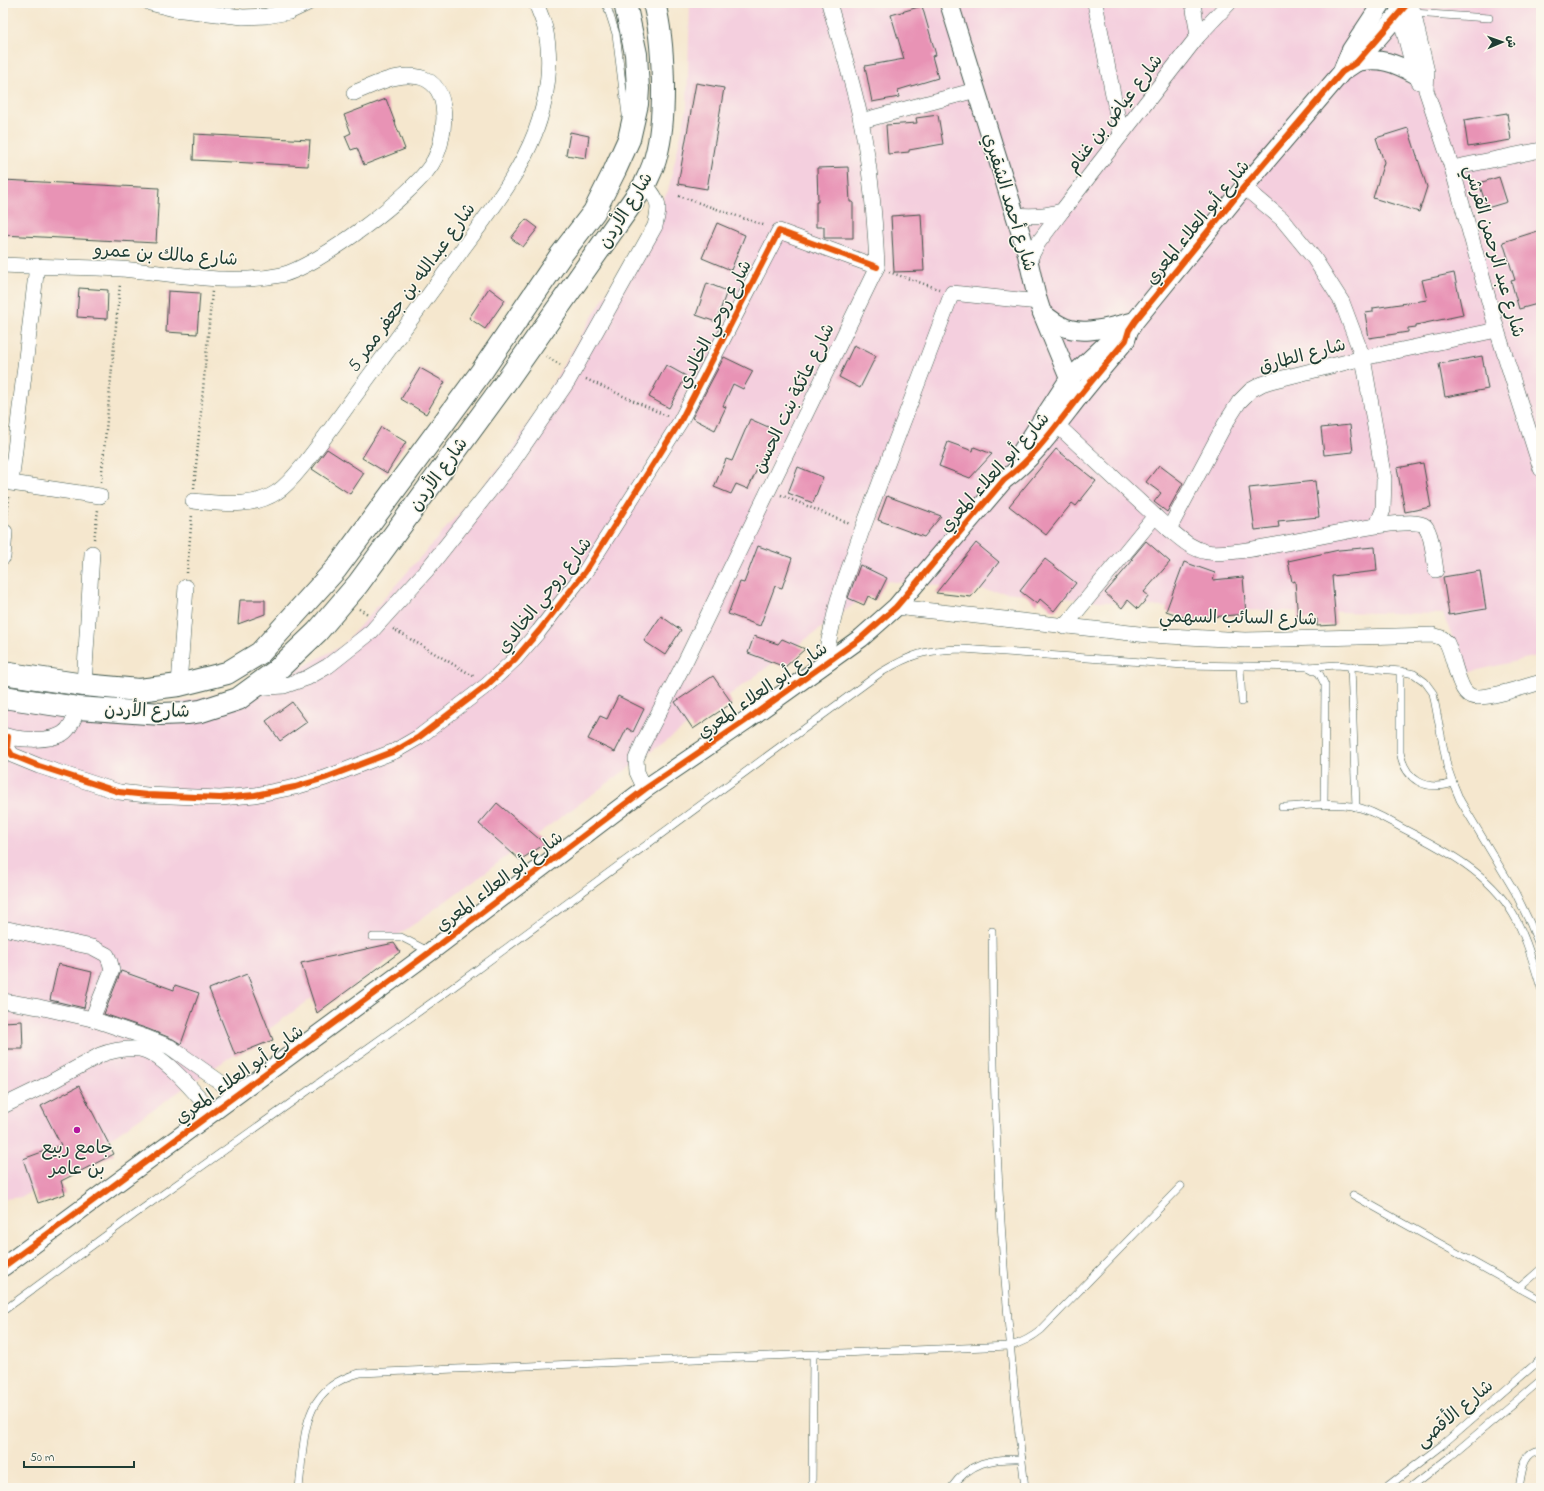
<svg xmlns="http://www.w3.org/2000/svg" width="1544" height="1491" viewBox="0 0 1544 1491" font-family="'Indie Flower','Playpen Sans Arabic',sans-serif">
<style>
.built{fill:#f4cfde}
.building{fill:#e893b5}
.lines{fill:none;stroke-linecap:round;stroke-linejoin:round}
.service-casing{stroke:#3f564b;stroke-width:8}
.minor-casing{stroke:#3f564b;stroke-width:16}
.tertiary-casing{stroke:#3f564b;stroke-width:20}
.trunk-casing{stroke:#3f564b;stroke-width:24}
.path{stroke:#3f564b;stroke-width:2.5;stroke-dasharray:1 3;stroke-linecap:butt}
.service{stroke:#fff;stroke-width:7}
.minor{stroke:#fff;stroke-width:15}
.tertiary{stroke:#fff;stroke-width:18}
.trunk{stroke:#fff;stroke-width:22}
.cycleway-casing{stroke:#fbf7ec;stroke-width:8}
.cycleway{stroke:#e8590c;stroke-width:6}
.poi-dot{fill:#b5179e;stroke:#fbf7ec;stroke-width:1.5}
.labels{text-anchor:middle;stroke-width:3;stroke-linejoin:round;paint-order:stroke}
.street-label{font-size:18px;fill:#1f3d34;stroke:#fbf7ec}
.poi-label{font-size:18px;fill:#1f3d34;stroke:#fbf7ec}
</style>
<rect width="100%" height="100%" fill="#fbf7ec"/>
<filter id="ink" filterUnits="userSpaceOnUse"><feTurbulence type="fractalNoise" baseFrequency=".025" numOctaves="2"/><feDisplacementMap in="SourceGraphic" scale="8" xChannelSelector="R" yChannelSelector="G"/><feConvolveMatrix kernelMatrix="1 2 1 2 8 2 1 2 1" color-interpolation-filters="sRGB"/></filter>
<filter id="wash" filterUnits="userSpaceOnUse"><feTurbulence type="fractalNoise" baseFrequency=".012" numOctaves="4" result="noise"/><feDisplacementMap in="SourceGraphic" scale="16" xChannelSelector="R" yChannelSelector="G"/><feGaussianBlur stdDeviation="0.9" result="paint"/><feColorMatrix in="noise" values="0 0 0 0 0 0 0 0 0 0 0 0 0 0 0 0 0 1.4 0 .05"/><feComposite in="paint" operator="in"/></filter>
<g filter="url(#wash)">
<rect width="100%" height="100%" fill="#f5e7ce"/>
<polygon class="built" points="690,3 1541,3 1541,655 1466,673 1443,614 1182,609 886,581 239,1051 23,1197 3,1199 3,690 131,712 271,684 343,645 507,459 668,191 687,108"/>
<g id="blocks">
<g class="building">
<polygon points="922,6 936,55 932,56 938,78 898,90 899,97 872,102 865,66 904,59 891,15"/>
<polygon points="696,83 724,88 707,189 678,184"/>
<polygon points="386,99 405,149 364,165 357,148 351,150 345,136 351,133 344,115"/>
<polygon points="1507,113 1511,140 1468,147 1464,120"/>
<polygon points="938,115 943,144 909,150 909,152 888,154 886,125 917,123 916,118"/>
<polygon points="1408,128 1427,187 1419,212 1373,198 1384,162 1376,138"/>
<polygon points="570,132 589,136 586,158 566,155"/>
<polygon points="194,134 310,140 308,166 193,160"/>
<polygon points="848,167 850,202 853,202 853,238 824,238 824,227 816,227 816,202 818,202 817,168"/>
<polygon points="1499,177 1507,202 1487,208 1479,183"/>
<polygon points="3,180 159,188 156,243 3,235"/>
<polygon points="921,214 924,271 894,272 891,216"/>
<polygon points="526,219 538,228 523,247 511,238"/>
<polygon points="717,223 745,235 731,270 702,258"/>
<polygon points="1541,230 1541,303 1519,309 1511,281 1515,280 1503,242"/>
<polygon points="1454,273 1463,315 1416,325 1416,327 1408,328 1408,332 1369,338 1365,313 1373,312 1373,308 1427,300 1422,280"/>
<polygon points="707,283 727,291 716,322 696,315"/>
<polygon points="79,288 108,290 107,319 77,317"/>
<polygon points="489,288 505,300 485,329 469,318"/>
<polygon points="168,291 200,293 197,334 166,332"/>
<polygon points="854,345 876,356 860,388 839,377"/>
<polygon points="1482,356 1488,389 1445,397 1439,364"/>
<polygon points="724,357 753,371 743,389 733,384 723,406 726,407 715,430 692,418"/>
<polygon points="666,365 686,376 669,408 649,397"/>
<polygon points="420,368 445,382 426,414 401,399"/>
<polygon points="750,419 775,430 748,489 736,484 731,494 714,487 726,459 732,461"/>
<polygon points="1350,425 1353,452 1324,455 1321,428"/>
<polygon points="381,427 406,442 387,473 362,458"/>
<polygon points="948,442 973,451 974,447 992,454 970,478 939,466"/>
<polygon points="327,449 364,473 350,494 312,469"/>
<polygon points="1056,449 1096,481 1076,506 1072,503 1046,535 1009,506"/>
<polygon points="1423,463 1431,507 1405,512 1397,468"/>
<polygon points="1159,465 1183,483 1167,512 1154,502 1161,493 1146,482"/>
<polygon points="798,467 823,477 813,503 788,493"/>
<polygon points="1315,481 1319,517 1278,521 1279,527 1255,530 1249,488"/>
<polygon points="887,496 941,516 924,537 878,520"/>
<polygon points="1146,541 1170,562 1144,592 1149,596 1138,609 1128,600 1122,608 1105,593 1133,560 1131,559"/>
<polygon points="976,543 999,562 971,597 936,593"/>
<polygon points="758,546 792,558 782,588 775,586 760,626 728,614 740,582 744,583"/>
<polygon points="1375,547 1377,571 1332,576 1336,625 1317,626 1317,619 1298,620 1295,581 1292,582 1288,561 1339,550"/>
<polygon points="1045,559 1076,583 1054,611 1040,599 1037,604 1020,591"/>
<polygon points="1184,562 1215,573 1213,580 1243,577 1246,614 1199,618 1198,622 1166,611"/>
<polygon points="860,565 887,578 876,600 868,596 864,605 848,598"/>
<polygon points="1480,571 1486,609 1449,615 1443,577"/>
<polygon points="240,600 265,600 265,614 238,624"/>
<polygon points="661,616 681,630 665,655 644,641"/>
<polygon points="754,636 778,644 782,639 805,649 785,667 748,653"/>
<polygon points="713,676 732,703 693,729 675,702"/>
<polygon points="618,696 644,709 633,732 627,728 615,752 588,739 600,716 607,719"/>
<polygon points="292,702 307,722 280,741 266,721"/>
<polygon points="497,803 545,844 520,860 479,824"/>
<polygon points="394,943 400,952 317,1013 301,963"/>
<polygon points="58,964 92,972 84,1008 50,1000"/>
<polygon points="121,971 174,990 175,985 199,993 181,1044 173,1039 148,1029 104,1014"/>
<polygon points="247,974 273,1040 235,1055 209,989"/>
<polygon points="22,1021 23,1049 3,1049 3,1022"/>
<polygon points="79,1086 114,1154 61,1181 65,1194 38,1203 23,1159 61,1145 41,1106"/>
</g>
</g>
</g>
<g filter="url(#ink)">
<use href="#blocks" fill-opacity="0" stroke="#3f564b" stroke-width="1"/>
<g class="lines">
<defs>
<g id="service">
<polyline points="606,3 616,34 626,115"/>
<polyline points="1413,13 1489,18"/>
<polyline points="1351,666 1356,807"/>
<polyline points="1240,667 1242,702"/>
<polyline points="1308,667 1337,665 1400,671 1414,674 1425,682 1433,693 1447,766 1453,783 1460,800 1515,892 1530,923 1541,950"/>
<path d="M 1400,671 L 1400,752 C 1405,780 1426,792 1453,783"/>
<path d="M 1282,807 C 1306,806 1333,802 1357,807 C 1374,811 1389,821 1404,829 C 1445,850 1489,873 1513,914 C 1526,936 1533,963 1541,988"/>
<path d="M 992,931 C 993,996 993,1062 996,1127 C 1001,1248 1011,1368 1025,1488"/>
<polyline points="373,937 401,937 430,952"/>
<polyline points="1353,1195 1541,1300"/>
<polyline points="1519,1288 1541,1269"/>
<path d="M 3,1311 L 135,1214 L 452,988 L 880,673 C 913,653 925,650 963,649 L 1184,665 L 1308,667 L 1319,673 L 1325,685 L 1324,805"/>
<path d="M 299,1488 C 305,1438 300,1388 360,1373 L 1010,1346 C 1022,1343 1031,1338 1041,1330 L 1181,1186"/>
<polyline points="812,1488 813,1355"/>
<path d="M 951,1488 C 970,1462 991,1458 1022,1459"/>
<polyline points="1386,1488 1442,1445 1541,1359"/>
<polyline points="1410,1488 1451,1456 1541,1380"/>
<path d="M 1519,1488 C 1522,1473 1522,1452 1541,1450"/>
</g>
<g id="minor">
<polyline points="150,3 174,9 243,17 267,16 289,12 308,3"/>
<polyline points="1095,3 1121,135"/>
<polyline points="1193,3 1198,36"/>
<polyline points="1411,3 1427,72 1426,90 1452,168 1497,330 1541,469"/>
<polyline points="1397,5 1415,74 1419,82"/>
<polyline points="861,121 976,90"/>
<polyline points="1452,168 1541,150"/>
<polyline points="1244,187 1282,219 1314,258 1342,302 1363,358 1384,479 1383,510 1377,525"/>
<path d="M 1015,215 C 1032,217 1046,216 1062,211 L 1198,36 L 1229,3"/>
<polyline points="1029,260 1038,243 1062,211"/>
<path d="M 3,265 C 42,267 82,267 121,269 C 174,273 228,286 281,275 C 317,267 415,194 433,162 C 445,142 452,93 427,80 C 422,77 414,76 408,76 C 390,76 371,86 354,93"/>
<polyline points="37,266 11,483 100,496"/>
<path d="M 1057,425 L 1169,529 C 1181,539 1191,549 1207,552 C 1246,559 1407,510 1425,526 C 1432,533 1434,560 1436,570"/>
<path d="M 193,501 C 220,503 252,509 277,492 C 288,485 296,474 305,463 C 325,438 343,412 362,386 C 395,341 428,296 461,251 C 488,214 518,177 535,133 C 547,101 553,62 545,28 C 543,20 539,11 536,3"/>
<polyline points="1169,529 1225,424 1239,402 1251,390 1262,384 1271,381 1363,358 1497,330"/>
<polyline points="3,557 5,532"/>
<path d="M 896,607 L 1148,635 L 1245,640 L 1433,635 L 1442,638 L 1447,643 C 1453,656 1455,671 1461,684 C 1463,689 1466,694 1471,696 C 1483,701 1527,686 1541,682"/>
<polyline points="1064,627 1155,516"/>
<polyline points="823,666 838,600 862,530 952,293 1039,302"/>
<polyline points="84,685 92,553"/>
<polyline points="179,685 186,587"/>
<path d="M 254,688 L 284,686 L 307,678 L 328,666 L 371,632 L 426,571 L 511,464 L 568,381 L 655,226 C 660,204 660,202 645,184"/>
<path d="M 3,735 C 19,740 47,742 62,734 C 70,730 75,717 78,708"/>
<polyline points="8,737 7,747 12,755 39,766 119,792 147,795 220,798 255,795 295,787 325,778 395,751 419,737 487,685 515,659 539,631 585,572 680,422 779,231 877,267"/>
<path d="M 645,789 L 637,772 L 636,759 L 643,743 L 687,658 L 877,267 C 875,218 871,170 861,121 C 853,82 840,42 829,3"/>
<polyline points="3,928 92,947 107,955 110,962 112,970 92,1019"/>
<polyline points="3,1001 39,1007 92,1019 145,1037 170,1047 237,1094"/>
<path d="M 3,1106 L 40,1088 L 100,1055 C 113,1050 127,1048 140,1049 C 163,1053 197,1095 212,1112"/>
</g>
<g id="tertiary">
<polyline points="949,3 1026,250 1036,294 1042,313 1077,398"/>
<path d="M 1357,62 C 1380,57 1395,63 1415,74"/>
<polyline points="1343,69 1351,50 1382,3"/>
<path d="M 1042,313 C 1048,317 1054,322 1060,325 C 1081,337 1109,327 1131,322"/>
<polyline points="1020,454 1069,379 1118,333 1122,332"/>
<path d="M 3,1267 L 430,952 L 645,789 L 748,719 L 861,638 L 896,607 L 1004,480 C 1032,460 1056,426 1077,399 C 1093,379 1110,359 1126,340 L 1129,330 L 1135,321 L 1244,187 L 1342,72 L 1357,62 L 1408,3"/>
</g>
<g id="trunk">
<polyline points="3,673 84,685 139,690 179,685 227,673 260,653 336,569 482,371 561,255 594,212 615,170 629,139 637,104 638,89 636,54 625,3"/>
<path d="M 3,697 L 78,708 L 161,714 L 187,713 L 201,711 L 238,699 L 275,672 L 317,632 L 358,584 L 503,386 L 645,184 C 649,175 654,166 656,156 C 667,116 664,42 654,3"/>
</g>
</defs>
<use href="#service" class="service-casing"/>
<use href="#minor" class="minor-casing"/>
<use href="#tertiary" class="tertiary-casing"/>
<use href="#trunk" class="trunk-casing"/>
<g class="path">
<polyline points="679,196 766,226"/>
<polyline points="889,272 939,289"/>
<polyline points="546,356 560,365"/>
<polyline points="586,379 667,416"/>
<polyline points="101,482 120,284"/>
<polyline points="194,488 212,291"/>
<polyline points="781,495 850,524"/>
<polyline points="7,518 9,497"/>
<polyline points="94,539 98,510"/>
<polyline points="187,573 192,515"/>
<polyline points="359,609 368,614"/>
<polyline points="393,629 475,677"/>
</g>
<use href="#service" class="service"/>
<use href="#minor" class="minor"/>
<use href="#tertiary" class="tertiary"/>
<use href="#trunk" class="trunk"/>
<defs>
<g id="cycleway">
<polyline points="8,737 7,747 12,755 39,766 119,792 147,795 220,798 255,795 295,787 325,778 395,751 419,737 487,685 515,659 539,631 585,572 680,422 779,231 877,267"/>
<path d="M 3,1267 L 430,952 L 645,789 L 748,719 L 861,638 L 896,607 L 1004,480 C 1032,460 1056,426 1077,399 C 1093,379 1110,359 1126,340 L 1129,330 L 1135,321 L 1244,187 L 1342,72 L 1357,62 L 1408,3"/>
</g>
</defs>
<use href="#cycleway" class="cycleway-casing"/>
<use href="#cycleway" class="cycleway"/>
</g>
</g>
<circle class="poi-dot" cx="77" cy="1130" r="4"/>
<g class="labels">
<g class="street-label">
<text transform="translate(1114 113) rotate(-52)" y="6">شارع عياض بن غنام</text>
<text transform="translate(1010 202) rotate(73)" y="6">شارع أحمد الشقيري</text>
<text transform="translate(625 210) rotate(-58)" y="6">شارع الأردن</text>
<text transform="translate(1197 222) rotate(-51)" y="6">شارع أبو العلاء المعري</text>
<text transform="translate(1495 251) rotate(74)" y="6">شارع عبد الرحمن القرشي</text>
<text transform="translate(166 254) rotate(4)" y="6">شارع مالك بن عمرو</text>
<text transform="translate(411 287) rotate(-54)" y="6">شارع عبدالله بن جعفر ممر 5</text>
<text transform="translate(714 324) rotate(-63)" y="6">شارع روحي الخالدي</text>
<text transform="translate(1302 355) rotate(-15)" y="6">شارع الطارق</text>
<text transform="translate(793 398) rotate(-64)" y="6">شارع عاتكة بنت الحسن</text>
<text transform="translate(994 472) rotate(-48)" y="6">شارع أبو العلاء المعري</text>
<text transform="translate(438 474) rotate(-54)" y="6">شارع الأردن</text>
<text transform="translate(544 595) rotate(-52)" y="6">شارع روحي الخالدي</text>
<text transform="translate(1238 617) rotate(1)" y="6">شارع السائب السهمي</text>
<text transform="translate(762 690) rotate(-35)" y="6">شارع أبو العلاء المعري</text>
<text transform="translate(147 710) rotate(1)" y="6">شارع الأردن</text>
<text transform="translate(499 881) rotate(-37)" y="6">شارع أبو العلاء المعري</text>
<text transform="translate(239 1074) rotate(-36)" y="6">شارع أبو العلاء المعري</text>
<text transform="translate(1454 1413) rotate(-40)" y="6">شارع الأقصى</text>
</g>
<g class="poi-label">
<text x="77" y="1153">جامع ربيع<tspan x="77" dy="21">بن عامر</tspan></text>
</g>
</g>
<rect width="1544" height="1491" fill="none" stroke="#fbf7ec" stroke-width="16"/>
<g transform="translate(1502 42) rotate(88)" stroke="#fbf7ec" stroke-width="3" paint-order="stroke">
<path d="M0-3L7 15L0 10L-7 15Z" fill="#1f3d34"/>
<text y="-6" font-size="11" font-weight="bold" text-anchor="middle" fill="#1f3d34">ش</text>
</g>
<path d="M24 1461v6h110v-6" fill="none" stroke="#1f3d34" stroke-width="2"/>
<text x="30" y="1461" font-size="12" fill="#1f3d34" stroke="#fbf7ec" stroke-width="3" paint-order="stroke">50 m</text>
</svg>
